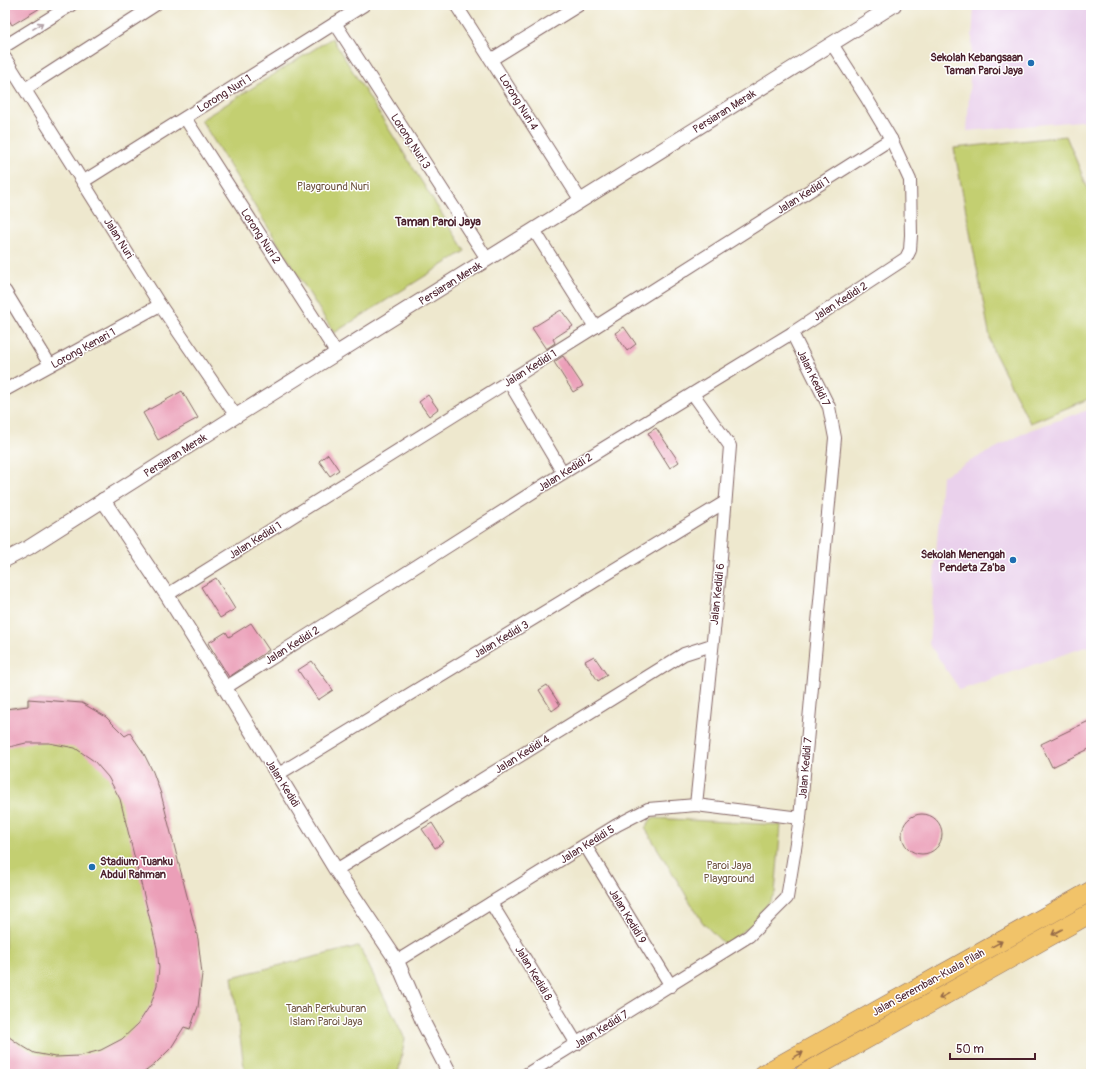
<svg xmlns="http://www.w3.org/2000/svg" width="1096" height="1079" viewBox="0 0 1096 1079" font-family="Pangolin,sans-serif">
<style>
.built{fill:#ead1ec}
.green{fill:#c3cf71;stroke:#86774e}
.building{fill:#eb9fb8}
.lines{fill:none;stroke-linecap:round;stroke-linejoin:round}
.minor-casing{stroke:#836564;stroke-width:14}
.tertiary-casing{stroke:#836564;stroke-width:16}
.trunk-casing{stroke:#836564;stroke-width:20}
.minor{stroke:#fff;stroke-width:12}
.tertiary{stroke:#fff;stroke-width:14}
.trunk{stroke:#f1c369;stroke-width:19}
.oneway{stroke:#ae9aa0}
.oneway2{stroke:#956947}
.poi-dot{fill:#1f6fb2;stroke:#fff;stroke-width:1.5}
.labels{text-anchor:middle;stroke-width:3;stroke-linejoin:round;paint-order:stroke}
.poi-label{font-size:11px;font-weight:bold;fill:#4a1f2b;stroke:#fff;text-anchor:end}
.street-label{font-size:11px;fill:#4a1f2b;stroke:#fff}
.park-label{font-size:11px;fill:#6e5440;stroke:#fff}
.neighbourhood-label{font-size:12px;font-weight:bold;fill:#4a1f2b;stroke:#fff}
</style>
<rect width="100%" height="100%" fill="#fff"/>
<filter id="ink" filterUnits="userSpaceOnUse"><feTurbulence type="fractalNoise" baseFrequency=".025" numOctaves="2"/><feDisplacementMap in="SourceGraphic" scale="8" xChannelSelector="R" yChannelSelector="G"/><feConvolveMatrix kernelMatrix="1 2 1 2 8 2 1 2 1" color-interpolation-filters="sRGB"/></filter>
<filter id="wash" filterUnits="userSpaceOnUse"><feTurbulence type="fractalNoise" baseFrequency=".012" numOctaves="4" result="noise"/><feDisplacementMap in="SourceGraphic" scale="16" xChannelSelector="R" yChannelSelector="G"/><feGaussianBlur stdDeviation="0.9" result="paint"/><feColorMatrix in="noise" values="0 0 0 0 0 0 0 0 0 0 0 0 0 0 0 0 0 1.4 0 .05"/><feComposite in="paint" operator="in"/></filter>
<g filter="url(#wash)">
<rect width="100%" height="100%" fill="#eee8ce"/>
<g class="built">
<polygon points="974,5 1091,5 1091,120 967,131"/>
<polygon points="1091,409 1091,645 960,690 929,644 942,476 1030,430"/>
</g>
<g class="green">
<polygon points="332,38 465,251 334,333 201,120"/>
<polygon points="1066,136 1091,196 1091,398 1030,423 992,348 954,148"/>
<path d="M 28,699 L 82,703 L 106,717 L 125,736 L 130,733 C 144,754 153,770 161,794 L 202,974 L 198,1007 L 190,1029 L 184,1028 C 171,1048 162,1059 142,1074 L 5,1074 L 5,709 L 27,706 Z"/>
<polygon points="652,818 781,825 775,893 755,922 725,945 703,923 645,828"/>
<polygon points="359,946 405,1039 398,1074 245,1074 232,977"/>
</g>
<g id="blocks">
<g class="building">
<polygon points="5,5 45,5 12,25 5,13"/>
<polygon points="561,310 573,326 553,339 555,343 546,349 532,328"/>
<polygon points="624,327 636,344 627,351 615,333"/>
<polygon points="563,356 583,386 573,392 554,362"/>
<polygon points="182,391 198,418 158,440 143,413"/>
<polygon points="428,395 438,409 429,416 419,402"/>
<polygon points="656,428 679,462 670,468 648,433"/>
<polygon points="328,454 339,470 330,476 319,461"/>
<polygon points="216,578 235,609 220,618 201,587"/>
<polygon points="251,623 269,650 229,677 208,643 226,632 229,637"/>
<polygon points="594,656 607,675 598,681 585,661"/>
<polygon points="312,661 333,690 318,700 298,670"/>
<polygon points="547,685 560,705 552,711 539,690"/>
<polygon points="28,699 82,703 106,717 125,736 130,733 143,752 153,772 161,794 198,939 202,974 198,1007 190,1029 184,1027 171,1048 154,1065 142,1074 5,1074 5,1034 19,1044 34,1053 55,1057 79,1056 101,1050 122,1039 138,1024 151,1004 157,985 159,968 157,948 120,799 108,777 94,761 75,748 49,743 26,743 5,748 5,709 28,706"/>
<polygon points="1091,720 1091,748 1052,767 1041,744"/>
<circle cx="922" cy="834" r="20"/>
<polygon points="432,823 444,842 435,848 422,829"/>
</g>
</g>
</g>
<g filter="url(#ink)">
<use href="#blocks" fill-opacity="0" stroke="#836564" stroke-width="1"/>
<g class="lines">
<defs>
<g id="minor">
<polyline points="456,5 581,201"/>
<polyline points="335,23 487,259"/>
<polyline points="5,46 71,5"/>
<polyline points="5,58 160,305 236,416"/>
<polyline points="492,59 579,5"/>
<polyline points="25,89 155,5"/>
<polyline points="185,118 337,354"/>
<polyline points="84,181 364,5"/>
<polyline points="534,230 595,327"/>
<polyline points="5,291 50,365"/>
<polyline points="509,382 563,473"/>
<polyline points="5,390 160,305"/>
<polyline points="693,394 730,446 719,582 696,805"/>
<polyline points="167,595 595,327 891,139"/>
<polyline points="225,688 563,473 792,333 906,258 910,250 911,235 910,180 891,139 866,97 832,44"/>
<polyline points="277,775 725,502"/>
<polyline points="585,845 671,986"/>
<polyline points="336,870 684,654 712,645"/>
<polyline points="491,903 577,1044"/>
<polyline points="397,961 617,825 648,809 696,805 800,818"/>
<polyline points="527,1074 749,936 787,898 800,818 835,438 829,407 792,333"/>
</g>
<g id="tertiary">
<polyline points="103,500 167,595 225,688 336,870 397,961 424,1024 450,1074"/>
<polyline points="5,560 28,548 236,416 894,5"/>
</g>
<g id="trunk">
<polyline points="764,1074 1091,891"/>
<polyline points="804,1074 1091,913"/>
</g>
</defs>
<use href="#minor" class="minor-casing"/>
<use href="#tertiary" class="tertiary-casing"/>
<use href="#trunk" class="trunk-casing"/>
<use href="#minor" class="minor"/>
<use href="#tertiary" class="tertiary"/>
<use href="#trunk" class="trunk"/>
</g>
<defs><path id="oneway-shaft" d="M-6 0H5M1.5-3L5.5 0L1.5 3" fill="none" stroke-width="1.6" stroke-linecap="round" stroke-linejoin="round"/></defs>
<use class="oneway" href="#oneway-shaft" transform="translate(38 26) rotate(-32)"/>
<g class="oneway2">
<use href="#oneway-shaft" transform="translate(1057 932) rotate(151)"/>
<use href="#oneway-shaft" transform="translate(997 944) rotate(-29)"/>
<use href="#oneway-shaft" transform="translate(944 996) rotate(151)"/>
<use href="#oneway-shaft" transform="translate(798 1055) rotate(-29)"/>
</g>
</g>
<g class="poi-dot">
<circle cx="1031" cy="63" r="4"/>
<circle cx="1013" cy="560" r="4"/>
<circle cx="92" cy="867" r="4"/>
</g>
<g class="labels">
<g class="poi-label">
<text x="1023" y="61">Sekolah Kebangsaan<tspan x="1023" dy="13">Taman Paroi Jaya</tspan></text>
<text x="1005" y="558">Sekolah Menengah<tspan x="1005" dy="13">Pendeta Za'ba</tspan></text>
<text x="100" y="865" text-anchor="start">Stadium Tuanku<tspan x="100" dy="13">Abdul Rahman</tspan></text>
</g>
<g class="street-label">
<text transform="translate(224 93) rotate(-32)" y="4">Lorong Nuri 1</text>
<text transform="translate(519 102) rotate(58)" y="4">Lorong Nuri 4</text>
<text transform="translate(724 111) rotate(-32)" y="4">Persiaran Merak</text>
<text transform="translate(411 141) rotate(57)" y="4">Lorong Nuri 3</text>
<text transform="translate(803 195) rotate(-32)" y="4">Jalan Kedidi 1</text>
<text transform="translate(261 236) rotate(57)" y="4">Lorong Nuri 2</text>
<text transform="translate(119 238) rotate(58)" y="4">Jalan Nuri</text>
<text transform="translate(450 283) rotate(-32)" y="4">Persiaran Merak</text>
<text transform="translate(840 301) rotate(-33)" y="4">Jalan Kedidi 2</text>
<text transform="translate(83 348) rotate(-29)" y="4">Lorong Kenari 1</text>
<text transform="translate(530 368) rotate(-32)" y="4">Jalan Kedidi 1</text>
<text transform="translate(814 378) rotate(64)" y="4">Jalan Kedidi 7</text>
<text transform="translate(175 455) rotate(-32)" y="4">Persiaran Merak</text>
<text transform="translate(565 472) rotate(-32)" y="4">Jalan Kedidi 2</text>
<text transform="translate(255 540) rotate(-32)" y="4">Jalan Kedidi 1</text>
<text transform="translate(717 594) rotate(-84)" y="4">Jalan Kedidi 6</text>
<text transform="translate(501 639) rotate(-31)" y="4">Jalan Kedidi 3</text>
<text transform="translate(292 645) rotate(-32)" y="4">Jalan Kedidi 2</text>
<text transform="translate(522 754) rotate(-32)" y="4">Jalan Kedidi 4</text>
<text transform="translate(805 768) rotate(-85)" y="4">Jalan Kedidi 7</text>
<text transform="translate(283 783) rotate(58)" y="4">Jalan Kedidi</text>
<text transform="translate(587 844) rotate(-32)" y="4">Jalan Kedidi 5</text>
<text transform="translate(628 916) rotate(59)" y="4">Jalan Kedidi 9</text>
<text transform="translate(534 973) rotate(59)" y="4">Jalan Kedidi 8</text>
<text transform="translate(928 982) rotate(-29)" y="4">Jalan Seremban-Kuala Pilah</text>
<text transform="translate(601 1029) rotate(-32)" y="4">Jalan Kedidi 7</text>
</g>
<g class="park-label">
<text x="333" y="190">Playground Nuri</text>
<text x="729" y="869">Paroi Jaya<tspan x="729" dy="13">Playground</tspan></text>
<text x="326" y="1012">Tanah Perkuburan<tspan x="326" dy="13">Islam Paroi Jaya</tspan></text>
</g>
<g class="neighbourhood-label">
<text x="438" y="226">Taman Paroi Jaya</text>
</g>
</g>
<rect width="1096" height="1079" fill="none" stroke="#fff" stroke-width="20"/>
<path d="M950 1053v6h85v-6" fill="none" stroke="#4a1f2b" stroke-width="2"/>
<text x="956" y="1053" font-size="12" fill="#4a1f2b" stroke="#ffffff" stroke-width="3" paint-order="stroke">50 m</text>
</svg>
